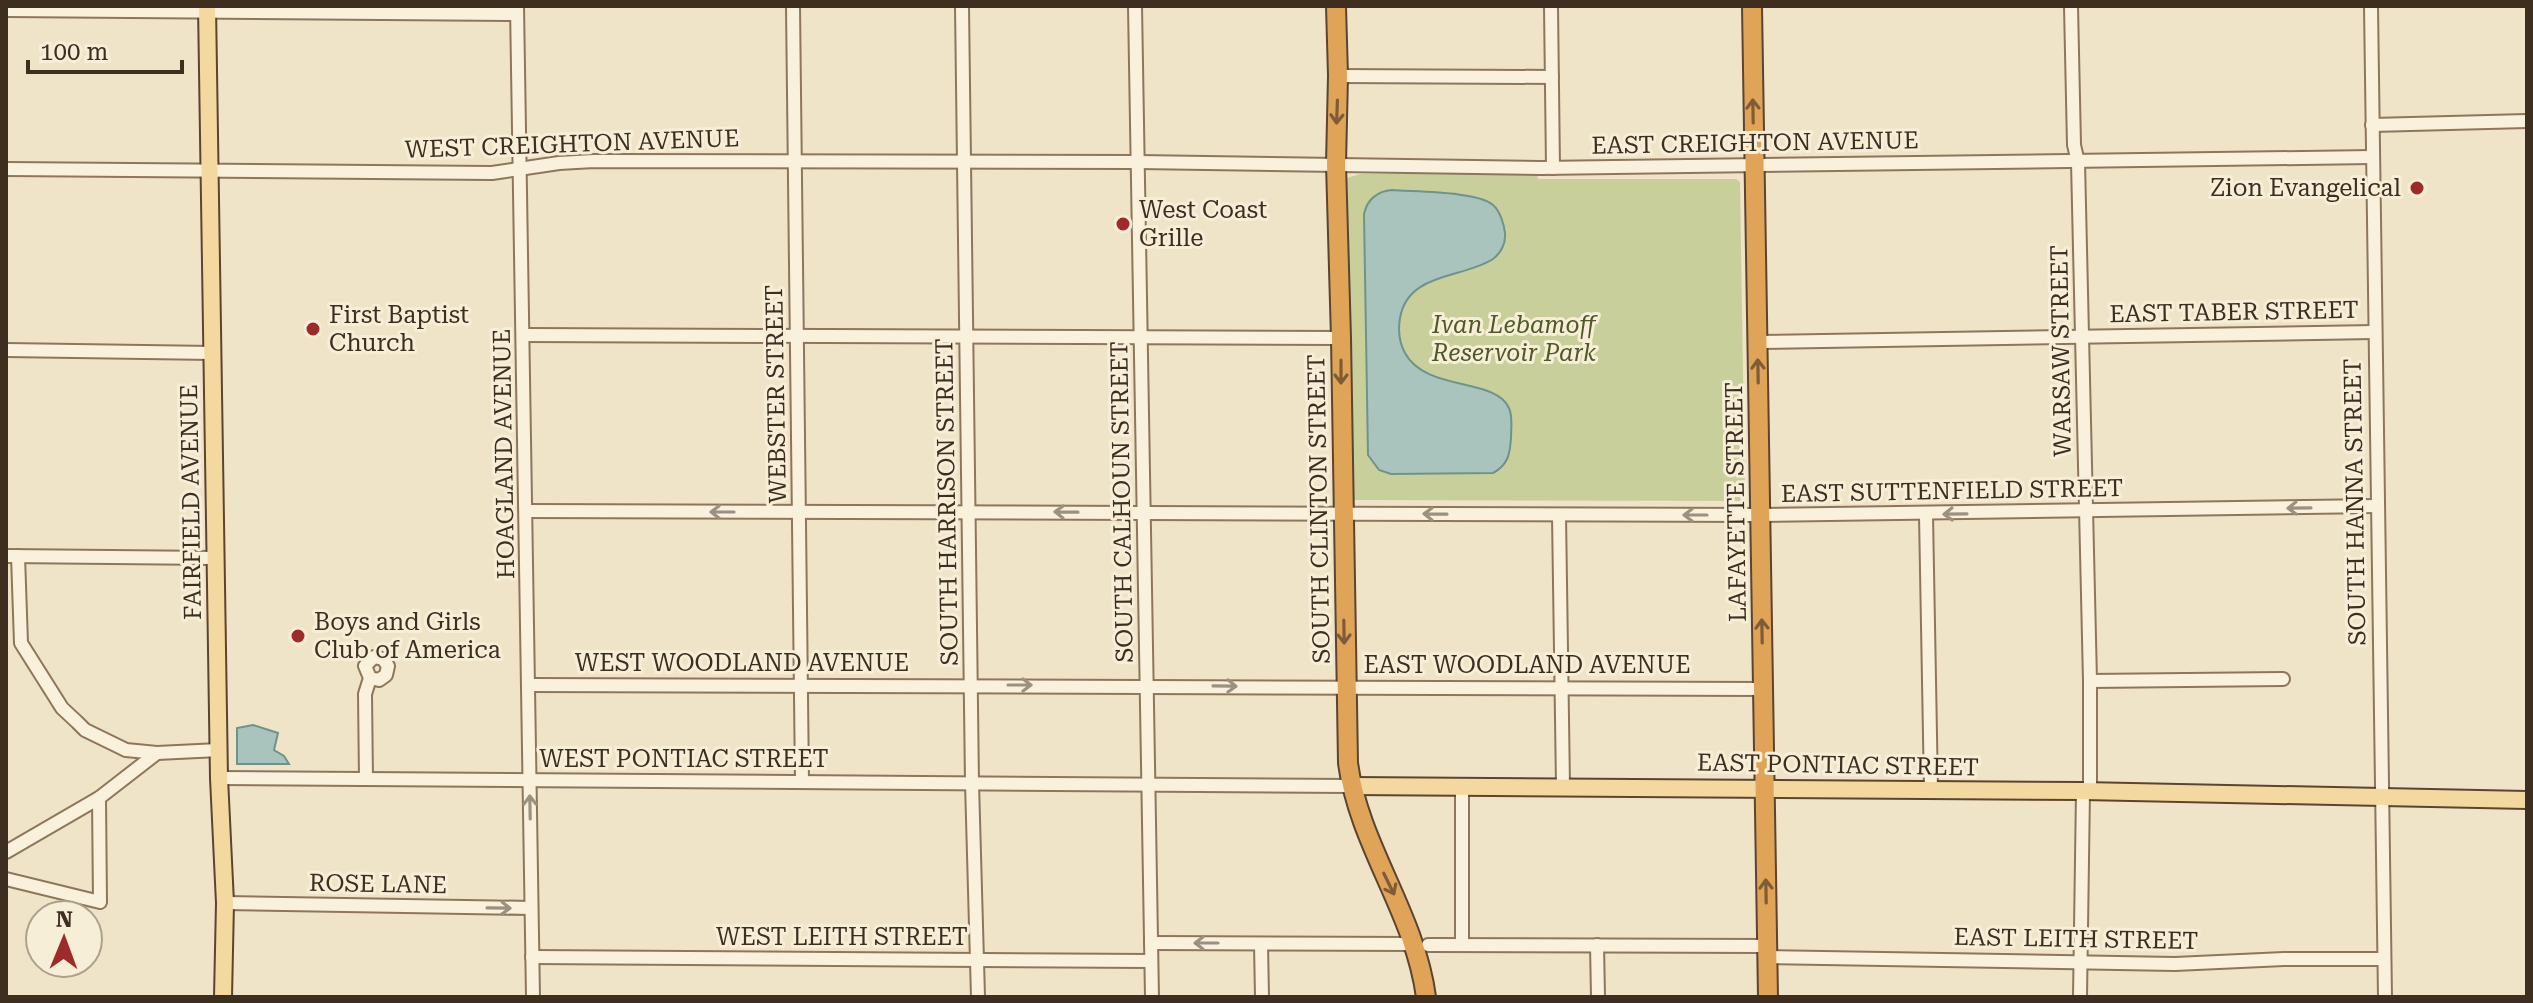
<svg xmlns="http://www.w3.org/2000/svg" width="2533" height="1003" viewBox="0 0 2533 1003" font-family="'Roboto Serif',serif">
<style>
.green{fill:#c9cf9b}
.water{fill:#a9c4bc;stroke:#6f938a;stroke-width:2}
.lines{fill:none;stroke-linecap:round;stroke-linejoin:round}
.minor-casing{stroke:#8d765c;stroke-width:16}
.major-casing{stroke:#5b4430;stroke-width:20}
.highway-casing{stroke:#5b4430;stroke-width:22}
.minor{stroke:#faf1dc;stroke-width:12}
.major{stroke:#f3d9a0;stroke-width:16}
.highway{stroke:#e0a458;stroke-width:18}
.oneway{stroke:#7e5d36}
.oneway2{stroke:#9c907e}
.poi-dot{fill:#9e2a2b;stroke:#f7eed8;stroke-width:3}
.labels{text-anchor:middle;stroke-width:6;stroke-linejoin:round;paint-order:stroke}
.street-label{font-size:24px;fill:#3d2e20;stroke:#f7eed8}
.poi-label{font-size:24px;fill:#3d2e20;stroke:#f7eed8;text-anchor:start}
.park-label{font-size:24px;font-style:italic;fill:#4d5a26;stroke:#f7eed8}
</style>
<rect width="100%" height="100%" fill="#f0e4c8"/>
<polygon class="green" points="1360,174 1537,174 1538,179 1736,179 1740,182 1745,501 1353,500 1347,178"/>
<g class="water">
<path d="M 1392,190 C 1414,192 1478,191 1493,205 C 1500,211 1504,224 1505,233 C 1506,243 1501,253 1493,259 C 1462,279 1408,272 1400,318 C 1398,330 1399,342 1405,353 C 1426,392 1495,377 1509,408 C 1513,417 1511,428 1511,438 C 1510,454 1508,465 1493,473 L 1391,474 L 1379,470 L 1368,455 L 1364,214 C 1367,200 1377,191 1392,190 Z"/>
<polygon points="253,725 278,733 274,750 284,756 289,764 237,764 237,728"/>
</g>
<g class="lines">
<defs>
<g id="minor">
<polyline points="517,6 533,997"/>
<polyline points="793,6 802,782"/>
<polyline points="962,6 972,783 978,997"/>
<polyline points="1135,6 1152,997"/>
<polyline points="1551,6 1553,168"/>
<polyline points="2071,6 2074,145 2078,162 2090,681 2090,791"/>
<polyline points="2371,6 2385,997"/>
<polyline points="6,10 517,14"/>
<polyline points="1338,76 1552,77"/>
<polyline points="2372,125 2527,121"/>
<polyline points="6,169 492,173 559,163 594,161 1139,162 1541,168 2372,157"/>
<polyline points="524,335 1341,338"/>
<polyline points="1757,342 2374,332"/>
<polyline points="6,350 213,353"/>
<polyline points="526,511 1760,515 2377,506"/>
<polyline points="1559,515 1563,786"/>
<polyline points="1926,515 1931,790"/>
<polyline points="6,556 215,558"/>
<polyline points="18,556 21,643 62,708 77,722 85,730 126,750 157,753 219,750"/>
<polyline points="2090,681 2283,679"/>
<polyline points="529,685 1764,689"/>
<polyline points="219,778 1351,786"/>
<polyline points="366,779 365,694 370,678 365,666 374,657 383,659 388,666 386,675 379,680 370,678"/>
<polyline points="1462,785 1462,945"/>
<polyline points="6,852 99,798"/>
<polyline points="6,879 100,902 99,798 157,753"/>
<polyline points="225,903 531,908"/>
<polyline points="1151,943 1415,944"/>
<polyline points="1261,944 1262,997"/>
<polyline points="1428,945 1767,946"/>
<polyline points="1597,945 1598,997"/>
<polyline points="532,957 1151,961"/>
<polyline points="1767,957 2175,964 2284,959 2384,959"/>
<polyline points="2080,997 2083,791"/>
</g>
<g id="major">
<polyline points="207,6 219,778 225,903 223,997"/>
<polyline points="1351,786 2083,791 2527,800"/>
</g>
<g id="highway">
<path d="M 1336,6 L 1338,76 L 1336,164 L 1341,338 L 1348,763 C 1359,846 1415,913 1426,997"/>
<polyline points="1752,6 1768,997"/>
</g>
</defs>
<use href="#minor" class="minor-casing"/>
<use href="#major" class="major-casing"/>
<use href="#highway" class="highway-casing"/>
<use href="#minor" class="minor"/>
<use href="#major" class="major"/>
<use href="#highway" class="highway"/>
</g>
<defs><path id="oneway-shaft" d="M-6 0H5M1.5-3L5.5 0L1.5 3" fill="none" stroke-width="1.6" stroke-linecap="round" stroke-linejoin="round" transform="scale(2)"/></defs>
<g class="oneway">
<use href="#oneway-shaft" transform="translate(1753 111) rotate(-91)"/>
<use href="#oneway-shaft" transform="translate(1337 112) rotate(92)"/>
<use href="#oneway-shaft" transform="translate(1758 371) rotate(-91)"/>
<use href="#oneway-shaft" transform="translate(1341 372) rotate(90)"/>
<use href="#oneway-shaft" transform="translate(1762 631) rotate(-91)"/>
<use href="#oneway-shaft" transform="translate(1344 632) rotate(89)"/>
<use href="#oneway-shaft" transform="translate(1389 884) rotate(64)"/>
<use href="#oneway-shaft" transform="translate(1766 891) rotate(-91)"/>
</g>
<g class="oneway2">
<use href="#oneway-shaft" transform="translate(2299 508) rotate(179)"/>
<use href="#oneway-shaft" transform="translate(722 512) rotate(-180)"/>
<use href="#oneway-shaft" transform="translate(1066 512) rotate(-179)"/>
<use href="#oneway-shaft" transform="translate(1435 514) rotate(-179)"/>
<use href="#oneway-shaft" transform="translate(1955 514) rotate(179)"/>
<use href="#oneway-shaft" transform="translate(1695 515) rotate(-180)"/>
<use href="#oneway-shaft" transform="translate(1020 685)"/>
<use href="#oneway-shaft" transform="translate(1225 686) rotate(1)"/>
<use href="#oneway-shaft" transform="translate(530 807) rotate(-91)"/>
<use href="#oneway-shaft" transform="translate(499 908) rotate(1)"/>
<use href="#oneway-shaft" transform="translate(1206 943) rotate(-180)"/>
</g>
<g class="poi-dot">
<circle cx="2417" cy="188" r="8"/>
<circle cx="1123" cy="224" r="8"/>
<circle cx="313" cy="329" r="8"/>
<circle cx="298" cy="636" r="8"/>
</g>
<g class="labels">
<g class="street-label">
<text transform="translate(1755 143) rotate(-1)" y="8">EAST CREIGHTON AVENUE</text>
<text transform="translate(572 144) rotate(-2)" y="8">WEST CREIGHTON AVENUE</text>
<text transform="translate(2234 312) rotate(-1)" y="8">EAST TABER STREET</text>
<text transform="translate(2061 351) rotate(-91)" y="8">WARSAW STREET</text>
<text transform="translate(776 394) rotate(-91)" y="8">WEBSTER STREET</text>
<text transform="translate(504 454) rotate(-91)" y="8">HOAGLAND AVENUE</text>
<text transform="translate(1952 491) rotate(-1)" y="8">EAST SUTTENFIELD STREET</text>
<text transform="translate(191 502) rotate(-91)" y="8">FAIRFIELD AVENUE</text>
<text transform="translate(947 502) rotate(-91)" y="8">SOUTH HARRISON STREET</text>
<text transform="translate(1122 502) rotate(-91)" y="8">SOUTH CALHOUN STREET</text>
<text transform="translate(1736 502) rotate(-91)" y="8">LAFAYETTE STREET</text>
<text transform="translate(2355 502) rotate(-91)" y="8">SOUTH HANNA STREET</text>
<text transform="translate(1319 509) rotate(-91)" y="8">SOUTH CLINTON STREET</text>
<text x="742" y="671">WEST WOODLAND AVENUE</text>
<text x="1527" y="673">EAST WOODLAND AVENUE</text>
<text x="684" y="767">WEST PONTIAC STREET</text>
<text transform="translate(1838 765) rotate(1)" y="8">EAST PONTIAC STREET</text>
<text transform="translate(378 884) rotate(1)" y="8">ROSE LANE</text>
<text x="842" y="945">WEST LEITH STREET</text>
<text transform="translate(2076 939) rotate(1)" y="8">EAST LEITH STREET</text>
</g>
<g class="poi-label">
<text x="2401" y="196" text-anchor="end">Zion Evangelical</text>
<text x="1139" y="218">West Coast<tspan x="1139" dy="28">Grille</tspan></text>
<text x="329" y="323">First Baptist<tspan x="329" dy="28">Church</tspan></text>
<text x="314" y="630">Boys and Girls<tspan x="314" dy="28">Club of America</tspan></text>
</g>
<g class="park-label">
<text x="1514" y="333">Ivan Lebamoff<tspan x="1514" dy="28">Reservoir Park</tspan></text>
</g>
</g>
<rect width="2533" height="1003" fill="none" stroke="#3d2e20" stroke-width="16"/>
<g transform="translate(64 939) rotate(1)"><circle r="38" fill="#f7eed8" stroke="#ada18e" stroke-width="2"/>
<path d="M0-6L14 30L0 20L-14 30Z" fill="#9e2a2b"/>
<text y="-12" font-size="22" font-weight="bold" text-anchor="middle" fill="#3d2e20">N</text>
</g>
<path d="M28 60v12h154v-12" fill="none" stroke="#3d2e20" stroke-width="4"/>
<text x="40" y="60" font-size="24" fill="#3d2e20" stroke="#f7eed8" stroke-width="6" paint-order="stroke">100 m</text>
</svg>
